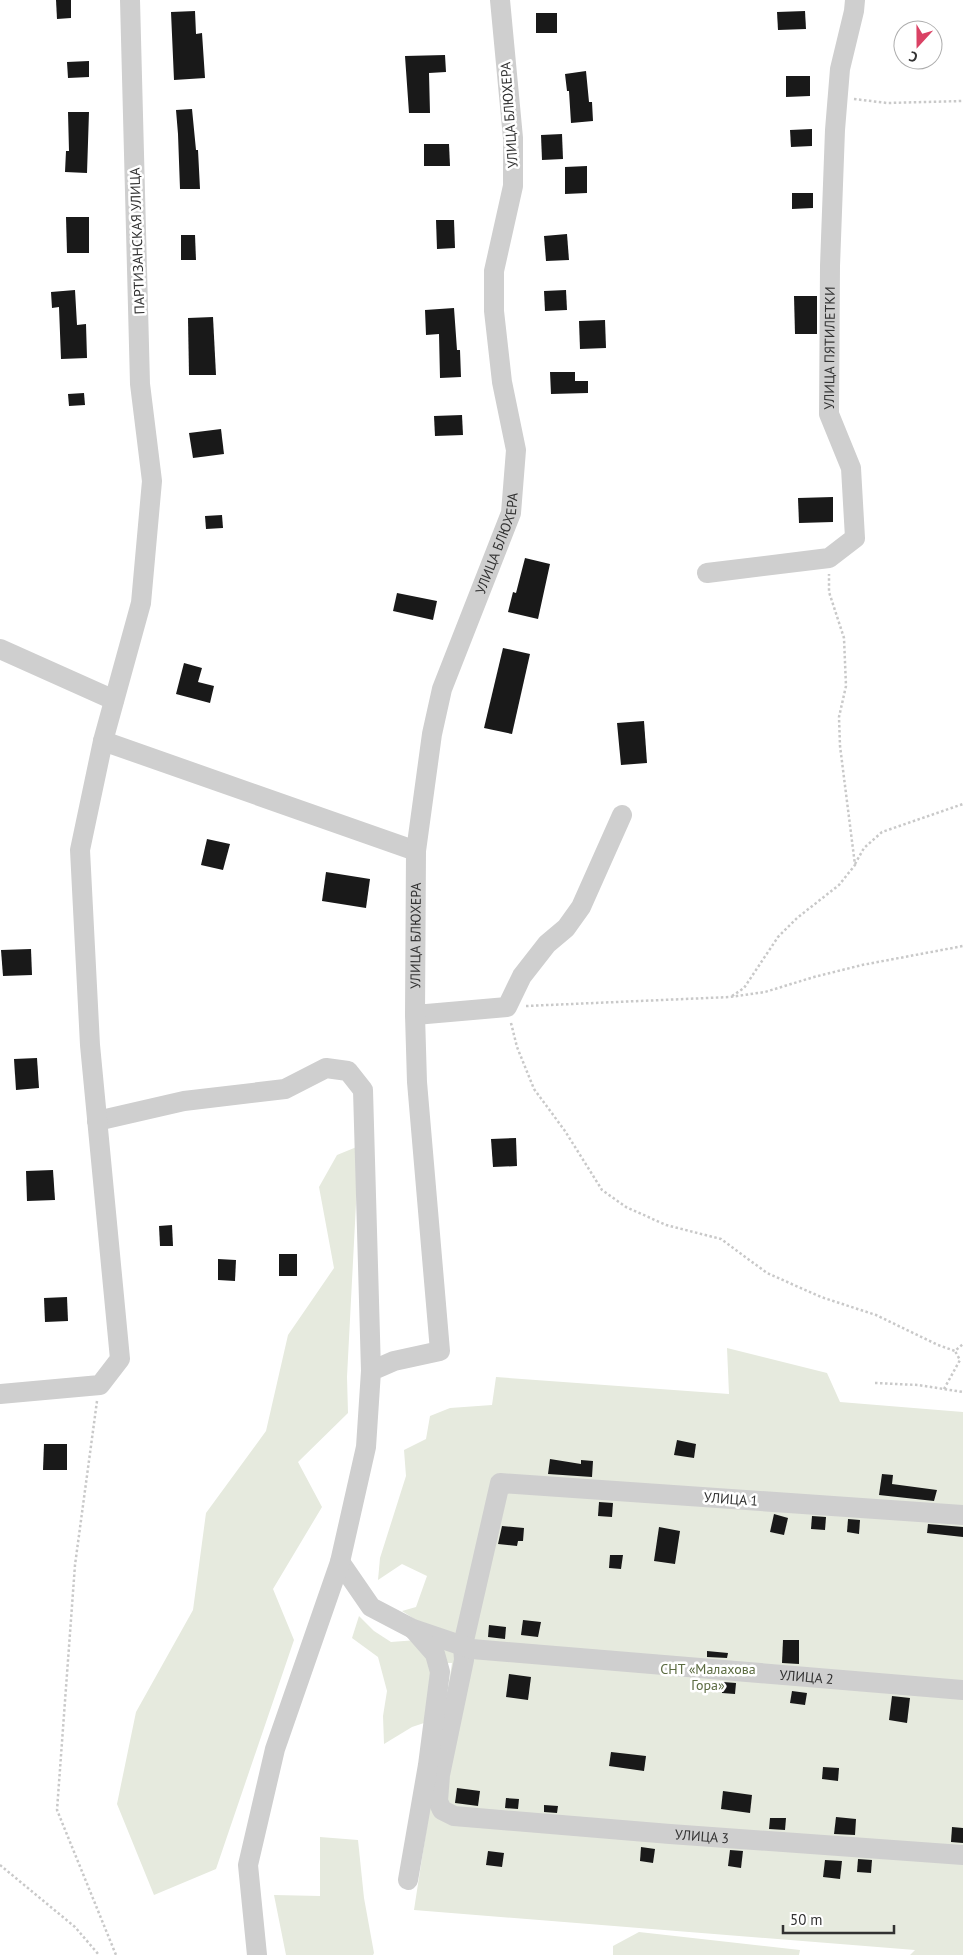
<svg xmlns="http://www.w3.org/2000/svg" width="963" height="1955" viewBox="0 0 963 1955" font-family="'PT Sans',sans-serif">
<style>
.green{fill:#e6eade}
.building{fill:#191919}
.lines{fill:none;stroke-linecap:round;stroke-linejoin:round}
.path{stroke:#c9c9c9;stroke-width:2.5;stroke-dasharray:2.5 2.5;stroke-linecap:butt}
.minor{stroke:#cfcfcf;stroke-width:20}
.labels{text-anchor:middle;stroke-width:5;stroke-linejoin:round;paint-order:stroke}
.street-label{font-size:14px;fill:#323232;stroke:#fff}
.park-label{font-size:14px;fill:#5b6b41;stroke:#fff}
</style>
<rect width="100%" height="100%" fill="#fff"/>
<g class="green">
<polygon points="359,1146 347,1377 348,1413 298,1462 322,1507 273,1589 294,1640 216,1869 154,1895 117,1804 136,1712 193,1610 206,1513 266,1431 288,1335 334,1268 319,1187 337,1155"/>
<polygon points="727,1348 827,1373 840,1402 963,1412 963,1955 910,1955 915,1950 414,1910 452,1663 446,1663 419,1622 402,1611 416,1607 427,1576 402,1564 378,1580 380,1558 406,1476 404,1450 426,1439 430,1416 450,1408 492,1405 496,1377 729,1394"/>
<polygon points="359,1616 374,1631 391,1642 417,1640 432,1654 427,1722 412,1727 384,1744 383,1716 387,1691 378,1657 352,1638"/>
<polygon points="320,1837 358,1840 364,1898 374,1953 373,1955 286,1955 274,1895 320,1896"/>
<polygon points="639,1932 800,1950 799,1955 613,1955 613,1946"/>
</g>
<g class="building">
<polygon points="56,0 71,0 71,18 57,19"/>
<polygon points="195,11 196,34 202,33 205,78 174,80 171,12"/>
<polygon points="805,11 806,29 778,30 777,12"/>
<rect x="536" y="13" width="21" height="20"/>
<polygon points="445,55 446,72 429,73 430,113 409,113 405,56"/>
<polygon points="89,61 89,77 68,78 67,62"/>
<polygon points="586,71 589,102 592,102 593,121 571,123 569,91 567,91 565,74"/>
<polygon points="786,76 810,76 810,96 786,97"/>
<polygon points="192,109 196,150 198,150 200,189 180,189 178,134 176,110"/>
<polygon points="68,112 89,112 87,173 65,172 66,151 69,151"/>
<polygon points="812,129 812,146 791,147 790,130"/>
<polygon points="562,134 563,159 542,160 541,135"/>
<polygon points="424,144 449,144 450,166 424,166"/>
<polygon points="587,166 587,193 565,194 565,167"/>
<polygon points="792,193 813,193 813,208 792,209"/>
<polygon points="66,217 89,217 89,253 67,253"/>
<polygon points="436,220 454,220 455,248 437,249"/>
<polygon points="567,234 569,260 546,261 544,236"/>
<polygon points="181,235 195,235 196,260 181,260"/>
<polygon points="75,290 77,325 86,324 87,358 61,359 59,307 52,308 51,292"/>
<polygon points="566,290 567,310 545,311 544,291"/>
<polygon points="794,296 817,296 817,334 795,334"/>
<polygon points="454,308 457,350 460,350 461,377 440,378 439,334 426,335 425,310"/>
<polygon points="213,317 216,375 189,375 188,318"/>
<polygon points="605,320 606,348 580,349 579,321"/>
<polygon points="550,372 575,372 575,381 588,381 588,393 551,394"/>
<polygon points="84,393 85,405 69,406 68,394"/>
<polygon points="462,415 463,435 435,436 434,416"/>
<polygon points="221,429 224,454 193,458 189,433"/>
<polygon points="833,497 833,522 799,523 798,498"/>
<polygon points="222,515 223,528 206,529 205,516"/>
<polygon points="525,558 550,564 538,619 508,612 513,592 516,593"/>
<polygon points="397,593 437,601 433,620 393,611"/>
<polygon points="503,648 530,654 512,734 484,728"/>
<polygon points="184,663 202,668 198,682 214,686 210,703 176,694"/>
<polygon points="644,721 647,763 621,765 617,723"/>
<polygon points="207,839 230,844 223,870 201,865"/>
<polygon points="326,872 370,879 366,908 322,901"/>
<polygon points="31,949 32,975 3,976 1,950"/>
<polygon points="37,1058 39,1088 16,1090 14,1059"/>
<polygon points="516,1138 517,1166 493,1167 491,1139"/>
<polygon points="53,1170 55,1200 27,1201 26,1171"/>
<polygon points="172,1225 173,1246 160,1246 159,1226"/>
<rect x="279" y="1254" width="18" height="22"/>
<polygon points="218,1259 236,1260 235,1281 218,1280"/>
<polygon points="67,1297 68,1321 45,1322 44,1298"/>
<polygon points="677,1440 696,1444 694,1458 674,1455"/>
<polygon points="44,1444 67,1444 67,1470 43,1470"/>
<polygon points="550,1459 581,1464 581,1460 593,1461 592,1477 548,1474"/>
<polygon points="882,1474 893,1475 892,1484 937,1490 934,1501 879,1495"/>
<polygon points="599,1502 613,1503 612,1517 598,1516"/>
<polygon points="774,1514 788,1518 784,1535 770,1532"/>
<polygon points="812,1516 826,1517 825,1530 811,1529"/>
<polygon points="848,1519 860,1520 859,1534 847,1532"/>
<polygon points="928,1524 963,1527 963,1537 927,1533"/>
<polygon points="502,1526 524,1528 523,1541 518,1541 517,1546 498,1544"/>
<polygon points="659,1527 680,1531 675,1564 654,1561"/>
<polygon points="610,1555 623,1555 621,1569 609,1568"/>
<polygon points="523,1620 541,1622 538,1637 521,1635"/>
<polygon points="489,1625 506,1627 505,1639 488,1637"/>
<polygon points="783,1640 799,1640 799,1664 782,1663"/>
<polygon points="707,1651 728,1653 727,1658 707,1657"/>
<polygon points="509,1674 531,1677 528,1700 506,1697"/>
<polygon points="723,1682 736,1683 735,1694 722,1693"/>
<polygon points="792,1691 807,1693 805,1705 790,1703"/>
<polygon points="892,1696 910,1698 907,1723 889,1720"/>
<polygon points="611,1752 646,1756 644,1771 609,1766"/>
<polygon points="823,1767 839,1768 838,1781 822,1779"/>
<polygon points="457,1788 480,1791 478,1806 455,1803"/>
<polygon points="723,1791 752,1795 750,1813 721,1809"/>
<polygon points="506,1798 519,1799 518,1809 505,1808"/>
<polygon points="544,1805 558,1806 557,1813 544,1812"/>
<polygon points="836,1817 856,1819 855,1835 834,1834"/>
<polygon points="770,1818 786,1818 785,1830 769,1829"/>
<polygon points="952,1827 963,1828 963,1843 951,1842"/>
<polygon points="641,1847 655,1849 653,1863 640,1861"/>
<polygon points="730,1850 743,1851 741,1868 728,1866"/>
<polygon points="488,1851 504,1853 502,1867 486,1865"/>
<polygon points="858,1859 872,1860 871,1873 857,1872"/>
<polygon points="825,1860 842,1861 840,1879 823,1877"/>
</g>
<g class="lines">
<g class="path">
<polyline points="854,99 887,103 963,101"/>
<polyline points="855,864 864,848 882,832 963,804"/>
<polyline points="732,996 744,988 778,937 797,918 839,885 855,865 840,746 839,717 846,686 844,638 829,592 829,574"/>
<polyline points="526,1006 730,997 765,992 814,977 862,965 963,946"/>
<polyline points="511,1023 517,1047 534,1089 565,1131 602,1190 626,1207 666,1225 721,1239 767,1273 821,1297 876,1315 938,1345 955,1351 963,1344"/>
<polyline points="875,1383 918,1385 963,1392"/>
<polyline points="944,1389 960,1360 955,1351"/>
<polyline points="97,1401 75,1565 57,1810 116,1955"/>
<polyline points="0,1865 75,1927 99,1955"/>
</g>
<g class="minor">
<path id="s1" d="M 707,573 L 829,558 L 855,538 L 851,468 L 829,414 L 830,266 L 835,130 L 840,69 L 854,11 L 855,0"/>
<polyline points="0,649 114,700"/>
<polyline points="103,741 416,851"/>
<polyline points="415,1015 507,1007 522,976 547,944 566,928 581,907 622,815"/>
<polyline points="97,1121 184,1101 285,1089 326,1068 348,1071 363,1090 371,1371"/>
<polyline points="0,1394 100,1385 120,1359 90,1045 80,850 103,741 141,603 152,481 140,384 130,0"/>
<path id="s2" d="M 963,1515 L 500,1483 L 463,1645 L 464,1660 L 440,1775 L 438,1801 L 442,1810 L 454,1816 L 670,1834 L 963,1855"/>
<path id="s3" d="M 340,1562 L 371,1607 L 413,1629 L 472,1649 L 963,1690"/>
<polyline points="408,1880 428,1765 440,1672 435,1654 414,1630"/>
<path id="s4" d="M 257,1955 L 248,1865 L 275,1749 L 340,1562 L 366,1447 L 371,1371 L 394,1361 L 440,1351 L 417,1082 L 415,1015 L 416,851 L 432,734 L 442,689 L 511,513 L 516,450 L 502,382 L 494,311 L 494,271 L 513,186 L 513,138 L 500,0"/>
</g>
</g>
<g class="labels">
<g class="street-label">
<text transform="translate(509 115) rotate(-94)" y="5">УЛИЦА БЛЮХЕРА</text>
<text transform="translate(137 241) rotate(-92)" y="5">ПАРТИЗАНСКАЯ УЛИЦА</text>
<text dy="5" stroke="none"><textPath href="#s1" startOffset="350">УЛИЦА ПЯТИЛЕТКИ</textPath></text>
<text dy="5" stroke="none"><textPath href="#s4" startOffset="1495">УЛИЦА БЛЮХЕРА</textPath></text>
<text dy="5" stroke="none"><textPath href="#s4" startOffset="1090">УЛИЦА БЛЮХЕРА</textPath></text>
<text transform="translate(731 1499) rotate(4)" y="5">УЛИЦА 1</text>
<text dy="5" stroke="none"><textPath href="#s3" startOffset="500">УЛИЦА 2</textPath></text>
<text dy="5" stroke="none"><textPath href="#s2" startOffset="1061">УЛИЦА 3</textPath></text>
</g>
<g class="park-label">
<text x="708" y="1674">СНТ «Малахова<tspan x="708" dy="16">Гора»</tspan></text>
</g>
</g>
<g transform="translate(918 45) rotate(201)"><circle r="24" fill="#ffffff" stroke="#adadad"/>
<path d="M0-4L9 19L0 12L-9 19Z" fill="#da4264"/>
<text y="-8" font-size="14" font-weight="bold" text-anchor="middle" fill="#323232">С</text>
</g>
<path d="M783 1925v8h111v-8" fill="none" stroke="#323232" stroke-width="2.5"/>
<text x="790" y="1925" font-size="15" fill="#323232" stroke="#ffffff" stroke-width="4" paint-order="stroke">50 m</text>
</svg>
